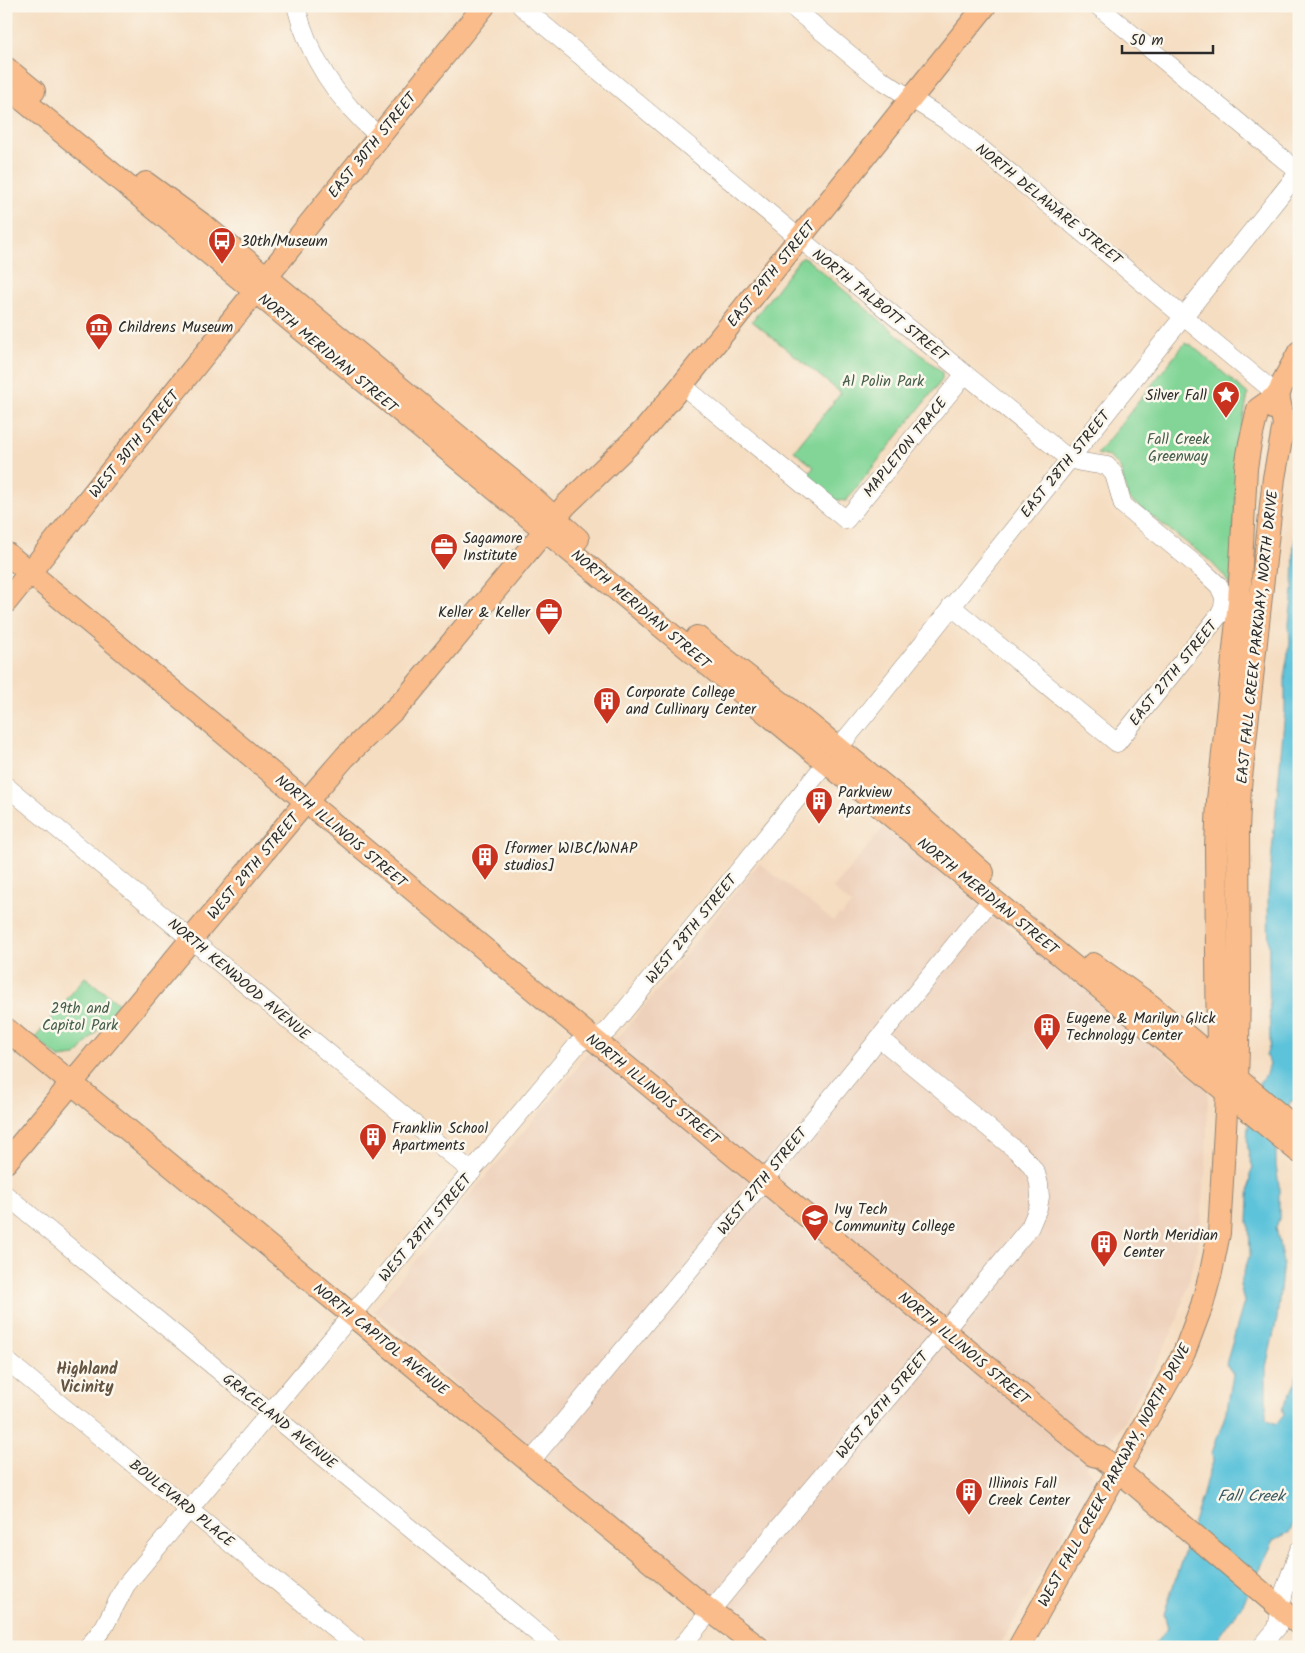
<svg xmlns="http://www.w3.org/2000/svg" width="1305" height="1653" viewBox="0 0 1305 1653" font-family="Kalam,sans-serif">
<style>
.built{fill:#eed1bb}
.green{fill:#82d597;stroke:#568061}
.water{fill:#5dc3da;stroke:#447782}
.lines{fill:none;stroke-linecap:round;stroke-linejoin:round}
.minor-casing{stroke:#908476;stroke-width:19}
.major-casing{stroke:#908476;stroke-width:24}
.minor{stroke:#fff;stroke-width:18}
.major{stroke:#f9bc8a;stroke-width:22}
.labels{text-anchor:middle;stroke-width:5;stroke-linejoin:round;paint-order:stroke}
.street-label{font-size:15px;fill:#2b2b2b;stroke:#fbf7ec}
.poi-label{font-size:15px;fill:#2b2b2b;stroke:#fbf7ec;text-anchor:start}
.park-label{font-size:15px;fill:#455e4b;stroke:#fbf7ec}
.neighbourhood-label{font-size:16px;font-weight:bold;fill:#645442;stroke:#fbf7ec}
.water-label{font-size:16px;font-style:italic;fill:#3a5960;stroke:#fbf7ec}
</style>
<rect width="100%" height="100%" fill="#fbf7ec"/>
<filter id="ink" filterUnits="userSpaceOnUse"><feTurbulence type="fractalNoise" baseFrequency=".02" numOctaves="2"/><feDisplacementMap in="SourceGraphic" scale="10" xChannelSelector="R" yChannelSelector="G"/><feConvolveMatrix kernelMatrix="1 2 1 2 8 2 1 2 1" color-interpolation-filters="sRGB"/></filter>
<filter id="wash" filterUnits="userSpaceOnUse"><feTurbulence type="fractalNoise" baseFrequency=".0096" numOctaves="4" result="noise"/><feDisplacementMap in="SourceGraphic" scale="20" xChannelSelector="R" yChannelSelector="G"/><feGaussianBlur stdDeviation="1.12" result="paint"/><feColorMatrix in="noise" values="0 0 0 0 0 0 0 0 0 0 0 0 0 0 0 0 0 1.4 0 .05"/><feComposite in="paint" operator="in"/></filter>
<g filter="url(#wash)">
<rect width="100%" height="100%" fill="#f5ddc1"/>
<polygon class="built" points="884,827 1206,1088 1208,1092 1206,1166 1200,1234 1195,1259 1178,1319 1158,1361 1114,1438 1109,1441 1100,1437 1086,1468 1092,1472 1093,1483 999,1647 780,1647 727,1608 446,1376 424,1357 426,1353 374,1311 456,1211 571,1076 586,1054 621,1035 759,863 833,921 839,914 841,916 851,904 833,889"/>
<g class="green">
<polygon points="804,257 942,372 942,380 846,501 836,500 807,476 814,467 794,451 841,393 752,321 799,260"/>
<polygon points="1185,343 1188,345 1190,344 1248,394 1242,425 1238,455 1231,587 1224,576 1209,560 1128,498 1121,470 1117,464 1109,457 1097,454"/>
<polygon points="85,977 119,1004 76,1056 59,1058 35,1038"/>
</g>
<path class="water" d="M 1299,515 L 1299,1104 L 1297,1101 L 1291,1101 L 1278,1134 L 1276,1153 L 1276,1166 L 1279,1185 L 1279,1219 L 1276,1227 L 1283,1263 L 1277,1319 L 1266,1367 L 1266,1419 L 1276,1424 L 1284,1414 L 1282,1409 L 1296,1382 L 1297,1362 L 1299,1356 L 1299,1507 L 1296,1516 L 1294,1516 L 1295,1519 L 1290,1532 L 1274,1540 L 1243,1604 L 1212,1647 L 1152,1647 L 1168,1628 L 1164,1614 L 1203,1494 L 1206,1481 L 1213,1462 L 1212,1453 L 1227,1410 L 1233,1374 L 1226,1364 L 1244,1302 L 1240,1284 L 1250,1254 L 1249,1225 L 1248,1223 L 1250,1174 L 1253,1167 C 1240,1138 1252,1109 1260,1081 L 1264,1078 L 1270,1064 L 1266,1056 L 1270,1044 L 1268,896 L 1285,710 L 1285,671 L 1290,643 L 1289,624 L 1293,592 L 1294,547 Z"/>
</g>
<g filter="url(#ink)">
<g class="lines">
<defs>
<g id="minor">
<path d="M 296,6 C 309,58 339,102 379,136"/>
<polyline points="521,6 799,238 1069,459 1081,462 1107,466 1114,474 1123,505 1201,569 1219,586 1224,597 1223,608 1220,614 1117,743 951,606"/>
<polyline points="791,6 877,77 950,123 1278,395"/>
<polyline points="1098,6 1299,172"/>
<polyline points="682,385 846,520 965,374"/>
<polyline points="6,786 472,1172"/>
<polyline points="6,1195 554,1647"/>
<path d="M 6,1360 C 123,1456 240,1551 357,1647"/>
<polyline points="531,1461 764,1180 992,899"/>
<path d="M 88,1647 L 104,1627 L 126,1585 L 577,1045 C 589,1033 598,1043 612,1026 L 862,719 L 1299,172"/>
<polyline points="681,1647 800,1502 936,1341 1030,1227 1038,1208 1040,1197 1039,1184 1036,1173 1029,1163 1018,1152 879,1038"/>
<polyline points="1261,1647 1277,1628 1284,1592 1299,1550"/>
</g>
<g id="major">
<polyline points="6,68 34,91"/>
<polyline points="6,86 1299,1152"/>
<polyline points="146,183 206,227 533,498 578,539"/>
<polyline points="1273,408 1285,378 1299,352"/>
<polyline points="6,553 772,1187 1093,1455 1101,1457 1119,1471 1299,1624"/>
<polyline points="6,602 484,6"/>
<polyline points="697,637 810,725 904,802 983,873"/>
<polyline points="1093,964 1150,1005 1299,1131"/>
<polyline points="6,1029 704,1606 758,1647"/>
<polyline points="1232,1087 1237,1078 1238,1049 1239,987 1238,830 1240,787 1274,478 1284,424 1278,395"/>
<polyline points="6,1162 293,817 345,757 406,698 566,505 646,428 682,385 985,6"/>
<polyline points="1019,1647 1184,1353 1202,1305 1211,1272 1219,1233 1227,1094 1218,1061 1216,847 1218,800 1239,602 1246,468 1250,443 1258,409 1278,395"/>
</g>
</defs>
<use href="#minor" class="minor-casing"/>
<use href="#major" class="major-casing"/>
<use href="#minor" class="minor"/>
<use href="#major" class="major"/>
</g>
</g>
<defs>
<symbol id="bus-pin" viewBox="-11 -11 22 30"><path d="M0 17L-7.5 6A9.5 9.5 0 1 1 7.5 6Z" fill="#c8321e" stroke="#fbf7ec"/><path d="M-5-6H5V4H4V6H2V4H-2V6H-4V4H-5ZM-3.5-4V0h7V-4ZM-3.5 1.2v1.5H-2V1.2ZM2 1.2v1.5H3.5V1.2Z" fill="#fff"/></symbol>
<symbol id="museum-pin" viewBox="-11 -11 22 30"><path d="M0 17L-7.5 6A9.5 9.5 0 1 1 7.5 6Z" fill="#c8321e" stroke="#fbf7ec"/><path d="M0-6L6-3V-2H-6V-3ZM-5-1h2V3h-2ZM-1-1h2V3h-2ZM3-1h2V3H3ZM-6 4H6V6H-6Z" fill="#fff"/></symbol>
<symbol id="sight-pin" viewBox="-11 -11 22 30"><path d="M0 17L-7.5 6A9.5 9.5 0 1 1 7.5 6Z" fill="#c8321e" stroke="#fbf7ec"/><path d="M0-6L1.8-2.2L6-1.7L2.9 1.2L3.7 5.4L0 3.3L-3.7 5.4L-2.9 1.2L-6-1.7L-1.8-2.2Z" fill="#fff"/></symbol>
<symbol id="office-pin" viewBox="-11 -11 22 30"><path d="M0 17L-7.5 6A9.5 9.5 0 1 1 7.5 6Z" fill="#c8321e" stroke="#fbf7ec"/><path d="M-6-3h4V-5.5h4V-3h4V5H-6ZM-1-4.5V-3h2v-1.5ZM-6 0V1H6V0Z" fill="#fff"/></symbol>
<symbol id="building-pin" viewBox="-11 -11 22 30"><path d="M0 17L-7.5 6A9.5 9.5 0 1 1 7.5 6Z" fill="#c8321e" stroke="#fbf7ec"/><path d="M-4-6H4V6H1V3H-1V6H-4ZM-2.5-4.3h1.7v1.8h-1.7ZM.8-4.3h1.7v1.8H.8ZM-2.5-1h1.7V.8h-1.7ZM.8-1h1.7V.8H.8Z" fill="#fff"/></symbol>
<symbol id="university-pin" viewBox="-11 -11 22 30"><path d="M0 17L-7.5 6A9.5 9.5 0 1 1 7.5 6Z" fill="#c8321e" stroke="#fbf7ec"/><path d="M0-5L7-2L0 1L-7-2ZM-4 1L0 2.5L4 1V4Q0 6-4 4Z" fill="#fff"/></symbol>
</defs>
<g fill-rule="evenodd">
<use href="#bus-pin" x="206" y="225" width="32" height="43"/>
<use href="#museum-pin" x="83" y="311" width="32" height="43"/>
<use href="#sight-pin" x="1210" y="379" width="32" height="43"/>
<use href="#office-pin" x="428" y="531" width="32" height="43"/>
<use href="#office-pin" x="533" y="596" width="32" height="43"/>
<use href="#building-pin" x="591" y="685" width="32" height="43"/>
<use href="#building-pin" x="803" y="785" width="32" height="43"/>
<use href="#building-pin" x="469" y="841" width="32" height="43"/>
<use href="#building-pin" x="1031" y="1011" width="32" height="43"/>
<use href="#building-pin" x="357" y="1121" width="32" height="43"/>
<use href="#university-pin" x="799" y="1202" width="32" height="43"/>
<use href="#building-pin" x="1088" y="1228" width="32" height="43"/>
<use href="#building-pin" x="953" y="1476" width="32" height="43"/>
</g>
<g class="labels">
<g class="street-label">
<text transform="translate(372 145) rotate(-51)" y="5">EAST 30TH STREET</text>
<text transform="translate(1049 204) rotate(39)" y="5">NORTH DELAWARE STREET</text>
<text transform="translate(771 274) rotate(-51)" y="5">EAST 29TH STREET</text>
<text transform="translate(880 305) rotate(39)" y="5">NORTH TALBOTT STREET</text>
<text transform="translate(328 353) rotate(40)" y="5">NORTH MERIDIAN STREET</text>
<text transform="translate(134 444) rotate(-51)" y="5">WEST 30TH STREET</text>
<text transform="translate(905 447) rotate(-51)" y="5">MAPLETON TRACE</text>
<text transform="translate(1065 464) rotate(-51)" y="5">EAST 28TH STREET</text>
<text transform="translate(641 609) rotate(40)" y="5">NORTH MERIDIAN STREET</text>
<text transform="translate(1257 637) rotate(-84)" y="5">EAST FALL CREEK PARKWAY, NORTH DRIVE</text>
<text transform="translate(1173 673) rotate(-51)" y="5">EAST 27TH STREET</text>
<text transform="translate(341 831) rotate(40)" y="5">NORTH ILLINOIS STREET</text>
<text transform="translate(253 866) rotate(-50)" y="5">WEST 29TH STREET</text>
<text transform="translate(988 896) rotate(39)" y="5">NORTH MERIDIAN STREET</text>
<text transform="translate(691 929) rotate(-51)" y="5">WEST 28TH STREET</text>
<text transform="translate(239 979) rotate(40)" y="5">NORTH KENWOOD AVENUE</text>
<text transform="translate(653 1089) rotate(39)" y="5">NORTH ILLINOIS STREET</text>
<text transform="translate(762 1181) rotate(-51)" y="5">WEST 27TH STREET</text>
<text transform="translate(425 1228) rotate(-50)" y="5">WEST 28TH STREET</text>
<text transform="translate(381 1339) rotate(39)" y="5">NORTH CAPITOL AVENUE</text>
<text transform="translate(964 1348) rotate(40)" y="5">NORTH ILLINOIS STREET</text>
<text transform="translate(882 1405) rotate(-50)" y="5">WEST 26TH STREET</text>
<text transform="translate(280 1421) rotate(39)" y="5">GRACELAND AVENUE</text>
<text transform="translate(1114 1475) rotate(-61)" y="5">WEST FALL CREEK PARKWAY, NORTH DRIVE</text>
<text transform="translate(182 1503) rotate(39)" y="5">BOULEVARD PLACE</text>
</g>
<g class="poi-label">
<text x="241" y="246">30th/Museum</text>
<text x="118" y="332">Childrens Museum</text>
<text x="1207" y="400" text-anchor="end">Silver Fall</text>
<text x="463" y="543">Sagamore<tspan x="463" dy="17">Institute</tspan></text>
<text x="530" y="617" text-anchor="end">Keller &amp; Keller</text>
<text x="626" y="697">Corporate College<tspan x="626" dy="17">and Cullinary Center</tspan></text>
<text x="838" y="797">Parkview<tspan x="838" dy="17">Apartments</tspan></text>
<text x="504" y="853">[former WIBC/WNAP<tspan x="504" dy="17">studios]</tspan></text>
<text x="1066" y="1023">Eugene &amp; Marilyn Glick<tspan x="1066" dy="17">Technology Center</tspan></text>
<text x="392" y="1133">Franklin School<tspan x="392" dy="17">Apartments</tspan></text>
<text x="834" y="1214">Ivy Tech<tspan x="834" dy="17">Community College</tspan></text>
<text x="1123" y="1240">North Meridian<tspan x="1123" dy="17">Center</tspan></text>
<text x="988" y="1488">Illinois Fall<tspan x="988" dy="17">Creek Center</tspan></text>
</g>
<g class="park-label">
<text x="883" y="386">Al Polin Park</text>
<text x="1178" y="444">Fall Creek<tspan x="1178" dy="17">Greenway</tspan></text>
<text x="80" y="1013">29th and<tspan x="80" dy="17">Capitol Park</tspan></text>
</g>
<g class="neighbourhood-label">
<text x="87" y="1374">Highland<tspan x="87" dy="18">Vicinity</tspan></text>
</g>
<g class="water-label">
<text x="1251" y="1501">Fall Creek</text>
</g>
</g>
<rect width="1305" height="1653" fill="none" stroke="#fbf7ec" stroke-width="25"/>
<path d="M1122 45v8h91v-8" fill="none" stroke="#2b2b2b" stroke-width="2.5"/>
<text x="1130" y="45" font-size="15" fill="#2b2b2b" stroke="#fbf7ec" stroke-width="4" paint-order="stroke">50 m</text>
</svg>
